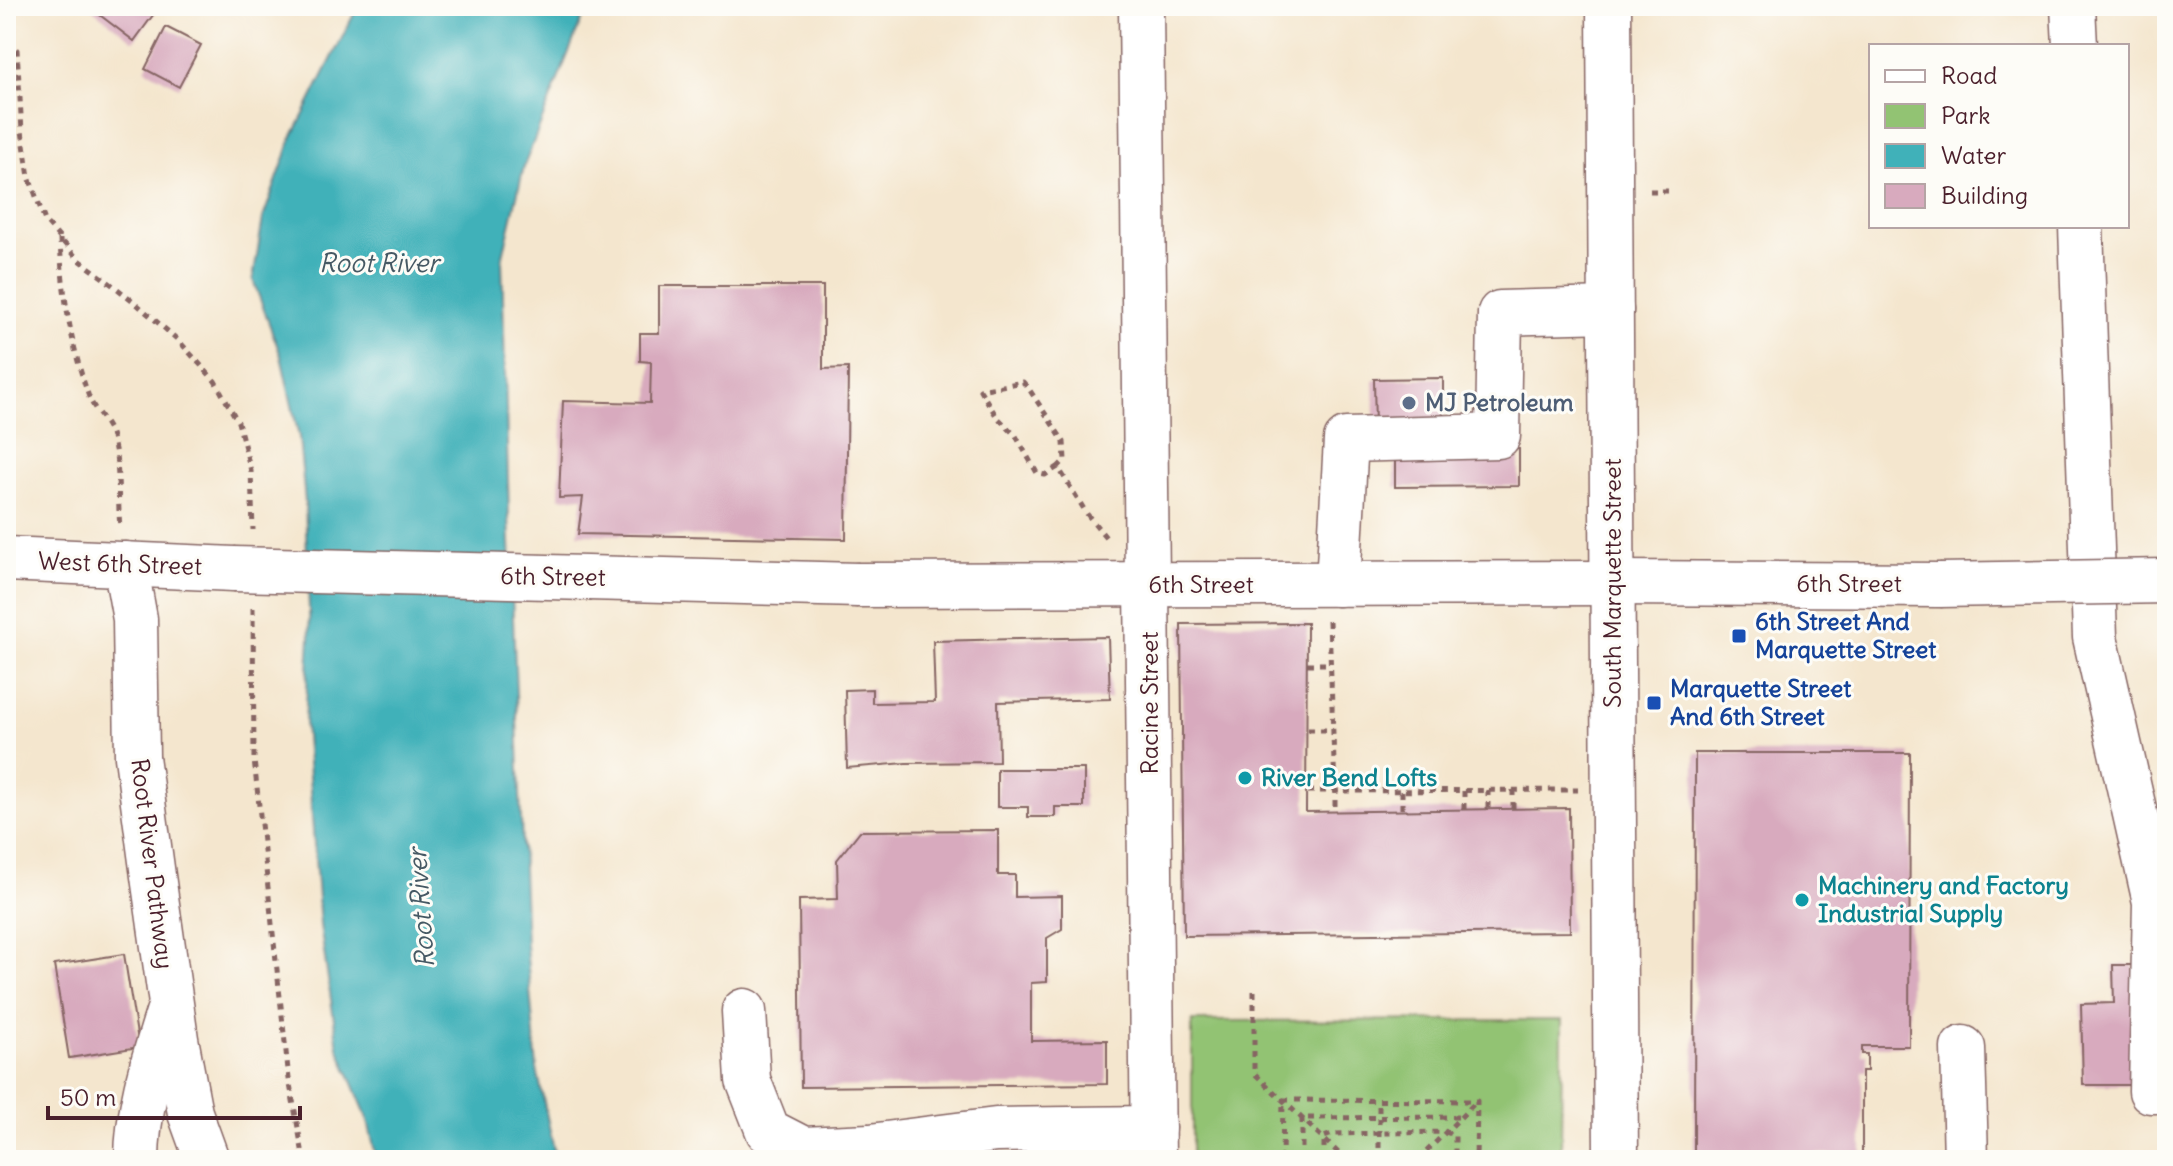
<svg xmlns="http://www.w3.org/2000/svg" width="2173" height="1166" viewBox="0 0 2173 1166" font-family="Delius,sans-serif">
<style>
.green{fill:#92c373;stroke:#6e714f;stroke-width:2}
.water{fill:#40b1b9;stroke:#456872;stroke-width:2}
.building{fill:#d8aabe}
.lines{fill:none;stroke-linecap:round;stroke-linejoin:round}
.minor-casing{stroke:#866564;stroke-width:47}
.path{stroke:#866564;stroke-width:5;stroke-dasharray:6 6;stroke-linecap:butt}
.minor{stroke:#fff;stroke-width:44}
.minor-bridge-casing{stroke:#866564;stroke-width:47;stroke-linecap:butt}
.minor-bridge{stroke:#fff;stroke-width:44}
.service-dot{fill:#5c6f8a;stroke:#fdfcf7;stroke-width:3}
.transit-dot{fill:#1a4fb4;stroke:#fdfcf7;stroke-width:3}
.culture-dot{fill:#0f9aa8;stroke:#fdfcf7;stroke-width:3}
.labels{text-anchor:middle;stroke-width:6;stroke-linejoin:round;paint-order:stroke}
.service-label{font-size:24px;font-weight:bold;fill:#4e5e75;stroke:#fdfcf7;text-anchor:start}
.street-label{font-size:24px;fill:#4a1f2b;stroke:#fdfcf7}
.transit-label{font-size:24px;font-weight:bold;fill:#164399;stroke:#fdfcf7;text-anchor:start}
.culture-label{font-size:24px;font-weight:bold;fill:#0d838f;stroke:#fdfcf7;text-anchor:start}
.water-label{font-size:26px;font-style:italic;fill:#465964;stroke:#fdfcf7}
</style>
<rect width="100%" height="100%" fill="#fdfcf7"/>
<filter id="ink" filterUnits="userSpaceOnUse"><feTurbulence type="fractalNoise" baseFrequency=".0125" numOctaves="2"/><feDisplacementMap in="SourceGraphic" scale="16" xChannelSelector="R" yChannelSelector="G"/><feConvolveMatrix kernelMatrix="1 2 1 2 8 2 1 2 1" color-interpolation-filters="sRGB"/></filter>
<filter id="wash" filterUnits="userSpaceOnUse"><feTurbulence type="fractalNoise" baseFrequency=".006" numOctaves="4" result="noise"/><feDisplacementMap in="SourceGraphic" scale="32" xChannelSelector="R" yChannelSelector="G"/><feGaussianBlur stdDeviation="1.8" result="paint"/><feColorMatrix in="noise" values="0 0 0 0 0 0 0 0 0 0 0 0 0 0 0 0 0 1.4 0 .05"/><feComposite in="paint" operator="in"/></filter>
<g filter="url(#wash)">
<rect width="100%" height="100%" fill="#f4e6ce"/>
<polygon class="green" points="1562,1020 1561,1160 1192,1160 1192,1021"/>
<polygon class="water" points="358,6 587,6 524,166 502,260 509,517 526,945 537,1069 556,1160 377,1160 367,1117 338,1047 320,925 305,722 310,637 305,502 299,437 281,356 253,280 263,218 292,138"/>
<g id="blocks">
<g class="building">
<polygon points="88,6 149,6 156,11 134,41"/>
<polygon points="166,27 201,45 179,87 145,69"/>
<polygon points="659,286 823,286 823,369 848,368 846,539 578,534 583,497 559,498 563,401 650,403 651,362 640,361 640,333 659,333"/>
<polygon points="1443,378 1443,427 1375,428 1374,379"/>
<polygon points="1519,449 1519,486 1395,487 1395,450"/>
<polygon points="1307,623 1306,812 1569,808 1570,932 1184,936 1181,624"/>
<polygon points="1108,637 1110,699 998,702 999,762 906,763 847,768 845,690 872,689 872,703 935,702 933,641"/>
<polygon points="1695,753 1910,753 1909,1046 1862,1046 1862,1054 1867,1054 1867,1071 1862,1071 1862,1154 1694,1154"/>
<polygon points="997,769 1084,769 1084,807 1055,807 1055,817 1028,817 1028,807 997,807"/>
<polygon points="998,830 998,875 1015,875 1015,897 1062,896 1062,929 1047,938 1047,982 1031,983 1031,1041 1107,1040 1107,1084 801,1087 799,900 838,899 837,860 860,831"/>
<polygon points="124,954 139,1047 69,1058 54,965"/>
<polygon points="2113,965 2134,965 2136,1085 2083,1085 2081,1004 2114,1003"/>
</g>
</g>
</g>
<g filter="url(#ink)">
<use href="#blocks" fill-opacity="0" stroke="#866564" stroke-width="2"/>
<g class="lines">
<defs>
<g id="minor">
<polyline points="1141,6 1153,1160"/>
<polyline points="1609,6 1616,1160"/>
<polyline points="2073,6 2075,46"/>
<polyline points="2081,226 2095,637 2155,902 2151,1091 2167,1091"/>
<polyline points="6,559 234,569"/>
<polyline points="125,564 135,619 137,757 153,876 176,1039 190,1113 207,1160"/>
<polyline points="1338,584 1346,440 1498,436 1500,313 1611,310"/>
<polyline points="858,585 1613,583 1940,585"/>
<polyline points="744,1011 748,1080 768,1131 803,1149 870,1146 996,1130 1153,1128"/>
<polyline points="1963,1048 1966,1160"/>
<path d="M 137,1160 C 137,1110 153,1061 168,1013"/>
</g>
</defs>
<use href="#minor" class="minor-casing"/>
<g class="path">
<polyline points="8,40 17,50 22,131 29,177 45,221 77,258 132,300 179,341 215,381 238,422 251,471 253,530"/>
<polyline points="1650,191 1668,191"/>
<path d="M 60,239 C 62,292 71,346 89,397 C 94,410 106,421 111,434 C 121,464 117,496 120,527"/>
<polyline points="1058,467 1045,475 1037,473 1016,436 997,417 980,390 1023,382 1029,389 1064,442 1065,460 1058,467 1087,514 1108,540"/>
<polyline points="253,608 254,760 289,1079 304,1160"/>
<polyline points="1329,621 1335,791 1578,790"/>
<polyline points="1307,664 1330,664"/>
<polyline points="1308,730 1333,730"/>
<polyline points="1488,790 1488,810"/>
<polyline points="1513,790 1513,809"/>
<polyline points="1308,791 1335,791 1335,811"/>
<polyline points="1402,791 1402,811"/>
<polyline points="1464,791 1464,810"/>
<polyline points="1254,991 1254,1073 1346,1160"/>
<polyline points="1789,1154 1789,1160"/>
<polyline points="1282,1160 1283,1100 1477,1101 1476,1160"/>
<polyline points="1302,1160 1302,1118 1461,1117"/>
<polyline points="1324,1160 1324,1137 1332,1134 1446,1132 1455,1136 1455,1160"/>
<polyline points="1379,1160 1379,1100"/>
<polyline points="1418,1160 1477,1101"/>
</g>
<use href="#minor" class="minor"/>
<defs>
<g id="minor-bridge">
<polyline points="234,569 858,585"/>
<polyline points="1940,585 2167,581"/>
</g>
</defs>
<use href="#minor-bridge" class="minor-bridge-casing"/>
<use href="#minor-bridge" class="minor-bridge"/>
</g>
</g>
<circle class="service-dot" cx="1409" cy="403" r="8"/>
<g class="transit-dot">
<rect x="1731" y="628" width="16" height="16" rx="4"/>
<rect x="1646" y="695" width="16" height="16" rx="4"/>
</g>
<g class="culture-dot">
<circle cx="1245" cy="778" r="8"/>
<circle cx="1802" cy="900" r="8"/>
</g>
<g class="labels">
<g class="service-label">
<text x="1425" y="411">MJ Petroleum</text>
</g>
<g class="street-label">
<text transform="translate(120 564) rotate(2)" y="8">West 6th Street</text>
<text transform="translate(553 577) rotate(1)" y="8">6th Street</text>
<text transform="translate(1613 583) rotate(-90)" y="8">South Marquette Street</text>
<text x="1849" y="592">6th Street</text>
<text x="1201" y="593">6th Street</text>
<text transform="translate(1150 703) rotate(-90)" y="8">Racine Street</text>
<text transform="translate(152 864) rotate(83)" y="8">Root River Pathway</text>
</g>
<g class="transit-label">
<text x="1755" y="630">6th Street And<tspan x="1755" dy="28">Marquette Street</tspan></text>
<text x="1670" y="697">Marquette Street<tspan x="1670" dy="28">And 6th Street</tspan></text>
</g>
<g class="culture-label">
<text x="1261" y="786">River Bend Lofts</text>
<text x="1818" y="894">Machinery and Factory<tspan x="1818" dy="28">Industrial Supply</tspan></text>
</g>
<g class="water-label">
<text x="379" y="272">Root River</text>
<text transform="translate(421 908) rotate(-94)" y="9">Root River</text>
</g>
</g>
<rect width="2173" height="1166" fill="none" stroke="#fdfcf7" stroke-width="32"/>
<rect x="1869" y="44" width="260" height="184" fill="#fdfcf7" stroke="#b5a4a5" stroke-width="2"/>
<rect x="1885" y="70" width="40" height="12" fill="#ffffff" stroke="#b5a4a5" stroke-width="2"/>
<text x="1941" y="84" font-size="24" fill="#4a1f2b">Road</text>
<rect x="1885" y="104" width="40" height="24" fill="#92c373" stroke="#b5a4a5" stroke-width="2"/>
<text x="1941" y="124" font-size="24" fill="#4a1f2b">Park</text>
<rect x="1885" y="144" width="40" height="24" fill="#40b1b9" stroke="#b5a4a5" stroke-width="2"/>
<text x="1941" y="164" font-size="24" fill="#4a1f2b">Water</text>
<rect x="1885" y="184" width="40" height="24" fill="#d8aabe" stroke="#b5a4a5" stroke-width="2"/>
<text x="1941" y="204" font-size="24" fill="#4a1f2b">Building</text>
<path d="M48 1106v12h252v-12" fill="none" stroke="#4a1f2b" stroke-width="4"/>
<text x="60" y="1106" font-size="24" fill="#4a1f2b" stroke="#fdfcf7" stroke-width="6" paint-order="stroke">50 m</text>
</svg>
